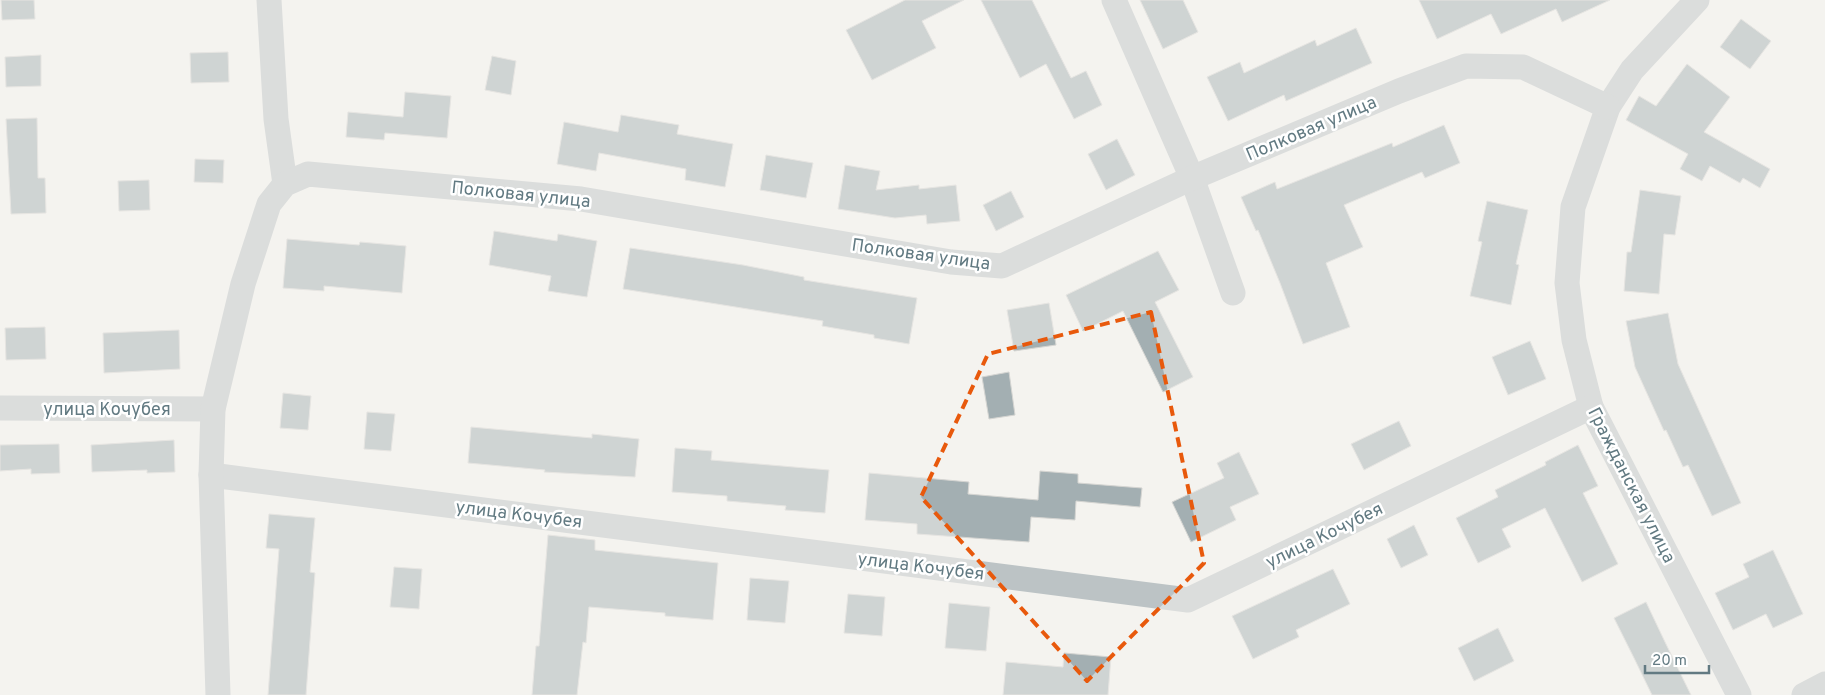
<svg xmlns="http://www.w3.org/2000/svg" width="1825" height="695" viewBox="0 0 1825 695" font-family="Overpass,sans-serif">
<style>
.building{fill:#a3afb2;stroke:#d5d5d2}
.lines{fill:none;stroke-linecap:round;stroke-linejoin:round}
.minor{stroke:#bcc3c5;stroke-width:25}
.marked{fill:none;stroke:#e8590c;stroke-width:4;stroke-dasharray:10 6;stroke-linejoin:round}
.labels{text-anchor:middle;stroke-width:5;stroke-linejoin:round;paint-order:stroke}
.street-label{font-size:18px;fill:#627a82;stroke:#fff}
</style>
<rect width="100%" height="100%" fill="#f4f3ef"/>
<g class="building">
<polygon points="1,0 34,0 35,19 2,20"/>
<polygon points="905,0 964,0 922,21 936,48 872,80 846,30"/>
<polygon points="981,0 1032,0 1071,78 1086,71 1102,105 1074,119 1046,64 1020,78"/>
<polygon points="1140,0 1183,0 1198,32 1163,49"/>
<polygon points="1419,0 1610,0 1562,22 1556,9 1501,34 1491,14 1437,39"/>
<polygon points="1741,19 1771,41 1750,69 1720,47"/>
<polygon points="1356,28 1372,63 1286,101 1284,95 1228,121 1207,77 1240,62 1244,73 1315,40 1317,46"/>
<polygon points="228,52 229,82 191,83 190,53"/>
<polygon points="41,55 41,86 6,87 5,57"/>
<polygon points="492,56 516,61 511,95 485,90"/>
<polygon points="1687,64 1730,97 1704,132 1770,169 1760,188 1743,178 1740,183 1710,166 1702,181 1680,169 1688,154 1626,120 1639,96 1656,106"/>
<polygon points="405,92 451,96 447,138 385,133 384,140 346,137 348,112 403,117"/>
<polygon points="621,115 679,125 677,134 733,144 725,187 685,180 686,169 599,153 596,171 557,164 564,122 618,132"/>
<polygon points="37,118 38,178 45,178 46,213 11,214 6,119"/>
<polygon points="1444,125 1460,163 1425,178 1422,172 1344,205 1363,247 1326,263 1350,327 1303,344 1280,283 1258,230 1256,231 1241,197 1275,182 1277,189 1392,143 1393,147"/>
<polygon points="1117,139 1135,175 1106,190 1088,154"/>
<polygon points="766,155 813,163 806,198 760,190"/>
<polygon points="195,159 224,160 223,183 194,182"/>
<polygon points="845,165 880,171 876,190 919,185 919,189 956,185 960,221 927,224 926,215 895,218 838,209"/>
<polygon points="149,180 150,210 119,211 118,181"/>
<polygon points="1640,190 1681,196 1675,235 1664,234 1659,294 1624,291 1627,252 1631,252"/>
<polygon points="1011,191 1024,217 996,231 983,205"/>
<polygon points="1487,201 1528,210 1516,264 1519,265 1511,305 1470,296 1482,242 1478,241"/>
<polygon points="494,231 557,241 558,234 597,241 587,297 548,291 551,276 489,265"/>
<polygon points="287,239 359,245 360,242 406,246 402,293 324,286 324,291 283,288"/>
<polygon points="630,248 743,265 804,277 804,280 917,298 909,344 874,338 874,335 822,326 823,321 623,289"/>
<polygon points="1158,251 1179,290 1155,302 1193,377 1163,392 1123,311 1083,331 1066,295"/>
<polygon points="1049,303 1056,345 1014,351 1007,310"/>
<polygon points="1668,313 1678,364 1741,503 1712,516 1688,465 1683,467 1666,430 1664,431 1635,367 1626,321"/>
<polygon points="45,327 46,359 6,360 5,328"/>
<polygon points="179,330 180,369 104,373 103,333"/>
<polygon points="1530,341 1546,379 1508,395 1492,357"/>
<polygon points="1009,372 1015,415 989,419 982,377"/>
<polygon points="283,393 311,396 308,430 280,428"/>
<polygon points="367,412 395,414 391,451 364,449"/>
<polygon points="1399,421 1411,446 1364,470 1351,444"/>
<polygon points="471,427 592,438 592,434 639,439 635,477 544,472 545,470 468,463"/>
<polygon points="174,440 175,472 147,473 147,470 92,472 91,445"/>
<polygon points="59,444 60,473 31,474 31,469 0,471 0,445"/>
<polygon points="1578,445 1598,486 1583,493 1618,564 1582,582 1545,508 1502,529 1511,547 1478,563 1456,518 1498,497 1495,490 1546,465 1545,462"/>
<polygon points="675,448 712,451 711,460 829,470 825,513 785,510 786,506 727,501 727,496 672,492"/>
<polygon points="1239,452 1259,494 1230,507 1236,520 1191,542 1172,502 1224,478 1217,463"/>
<polygon points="1040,471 1078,474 1078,483 1142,488 1140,507 1076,501 1075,520 1031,517 1029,542 917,534 917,524 865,520 869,473 969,482 968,494 1038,500"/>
<polygon points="269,514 315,518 310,572 315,573 306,695 268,695 279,549 266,548"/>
<polygon points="1414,525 1428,555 1401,568 1387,539"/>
<polygon points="548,535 595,540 595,550 718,563 713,620 665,616 665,613 589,607 586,643 583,642 577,695 532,695 536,646 539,646"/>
<polygon points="1773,550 1803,614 1773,628 1766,614 1733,630 1715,593 1749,577 1743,564"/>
<polygon points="394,567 422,569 419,609 390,607"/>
<polygon points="1333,569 1350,604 1296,630 1299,637 1253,659 1232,616"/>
<polygon points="750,578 789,581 785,623 747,620"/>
<polygon points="848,594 885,597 882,636 844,633"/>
<polygon points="1646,602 1665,642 1691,695 1652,695 1634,658 1614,618"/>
<polygon points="949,603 990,607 986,651 945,648"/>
<polygon points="1498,628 1514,661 1474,681 1458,648"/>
<polygon points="1064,653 1111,657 1108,695 1003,695 1006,662 1063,667"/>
</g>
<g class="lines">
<g class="minor">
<polyline points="269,0 276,119 285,184"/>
<polyline points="1114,0 1192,178 1233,293"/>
<polyline points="1697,0 1632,70 1608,107 1573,207 1567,283 1574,340 1591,407 1739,695"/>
<polyline points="0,408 213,409"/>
<polyline points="211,475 1188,600 1591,407"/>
<polyline points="218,695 211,475 213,409 243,284 269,204 285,184 308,174 581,199 951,262 1002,266 1192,178 1399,91 1466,66 1523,67 1608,107"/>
<polyline points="1804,695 1825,684"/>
</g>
</g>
<path d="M0 0H1825V695H0ZM 1151,312 L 1204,563 L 1087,681 L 921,497 L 988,354 Z" fill="#f4f3ef" fill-opacity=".55" fill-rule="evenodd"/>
<path class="marked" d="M 1151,312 L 1204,563 L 1087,681 L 921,497 L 988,354 Z"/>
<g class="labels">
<g class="street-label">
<text transform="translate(1311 128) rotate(-23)" y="6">Полковая улица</text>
<text transform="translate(521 194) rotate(6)" y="6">Полковая улица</text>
<text transform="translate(921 254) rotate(8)" y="6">Полковая улица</text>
<text x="107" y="415">улица Кочубея</text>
<text transform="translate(1632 485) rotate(63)" y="6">Гражданская улица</text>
<text transform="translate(519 514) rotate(7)" y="6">улица Кочубея</text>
<text transform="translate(1324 535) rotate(-26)" y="6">улица Кочубея</text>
<text transform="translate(921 566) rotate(7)" y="6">улица Кочубея</text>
</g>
</g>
<path d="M1645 665v8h64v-8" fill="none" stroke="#627a82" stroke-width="2.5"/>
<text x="1652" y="665" font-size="15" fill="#627a82" stroke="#ffffff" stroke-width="4" paint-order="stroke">20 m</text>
</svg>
